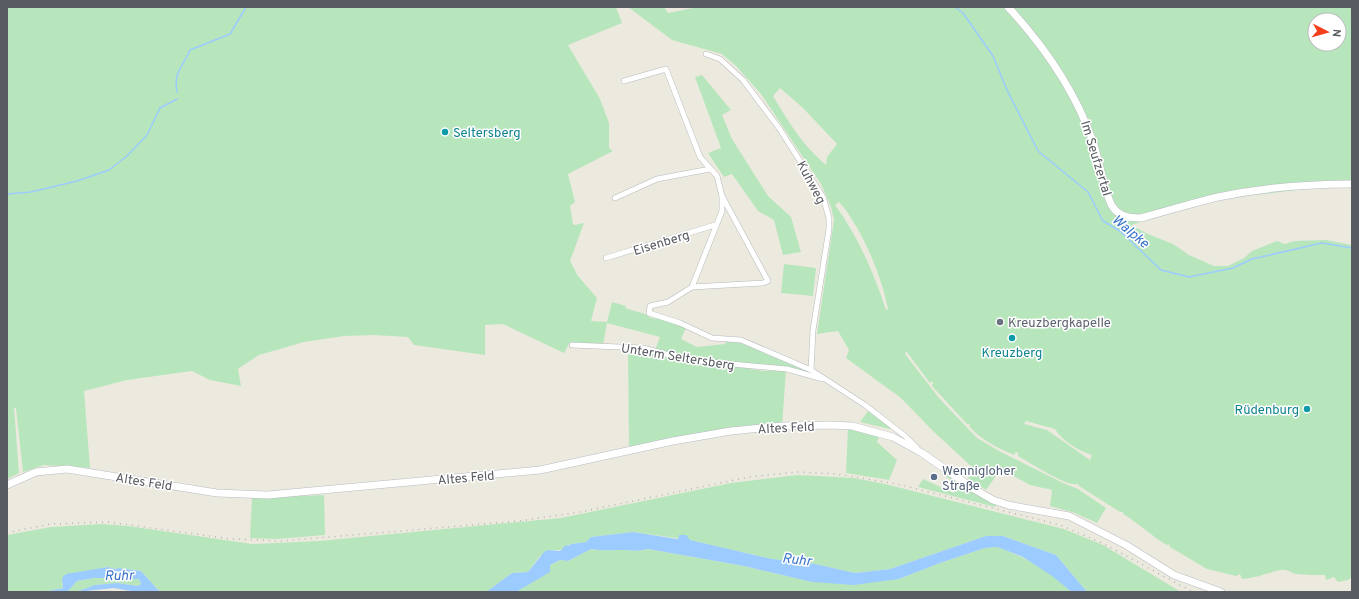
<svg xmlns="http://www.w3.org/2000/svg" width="1359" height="599" viewBox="0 0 1359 599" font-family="Overpass,sans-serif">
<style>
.green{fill:#b8e6bc;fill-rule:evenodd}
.water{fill:#9ccbff}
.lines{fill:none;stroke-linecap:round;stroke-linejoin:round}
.stream{stroke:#9ccbff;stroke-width:1.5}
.street-casing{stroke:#b7b9bf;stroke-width:6}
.secondary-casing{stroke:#b8bbc2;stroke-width:8}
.street{stroke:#fff;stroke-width:5}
.secondary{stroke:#fff;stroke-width:7}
.rail{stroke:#b3b4b4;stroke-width:1.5;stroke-dasharray:1 5;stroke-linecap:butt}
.culture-dot{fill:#0f9aa8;stroke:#fff;stroke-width:1.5}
.worship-dot{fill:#6b7280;stroke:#fff;stroke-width:1.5}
.service-dot{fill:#5c6f8a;stroke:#fff;stroke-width:1.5}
.labels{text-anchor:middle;stroke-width:3;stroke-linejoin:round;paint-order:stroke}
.culture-label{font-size:13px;fill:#0d838f;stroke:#fff;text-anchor:start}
.street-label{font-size:13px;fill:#585b61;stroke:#fff}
.worship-label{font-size:13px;fill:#5b616d;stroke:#fff;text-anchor:start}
.service-label{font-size:13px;fill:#4e5e75;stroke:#fff;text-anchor:start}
.water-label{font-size:14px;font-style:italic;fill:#3772ca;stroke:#fff}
</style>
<rect width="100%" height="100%" fill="#eceade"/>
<g class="green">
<polygon points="7,7 616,7 622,23 568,45 600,99 609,123 609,148 613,151 568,174 575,202 570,206 573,224 575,225 584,223 570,261 578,276 597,298 591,321 607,322 612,302 626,306 625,308 645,314 651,318 666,320 686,328 681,339 697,347 725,344 726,341 739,342 811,373 694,359 655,350 660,337 607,323 603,345 570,342 564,353 503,324 485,325 485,355 414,345 408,337 374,335 344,336 304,342 259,355 238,369 241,386 210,380 192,371 127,380 84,391 90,468 44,465 23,472 16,408 14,408 19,473 7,479"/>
<path d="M 628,7 L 664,7 L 668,13 L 698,7 L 1352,7 L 1352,187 L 1306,189 L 1222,199 L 1131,225 L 1148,234 L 1173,244 L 1189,255 L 1214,266 L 1228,266 L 1244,258 L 1252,251 L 1277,241 L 1285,244 L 1295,241 L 1326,240 L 1352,245 L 1352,577 L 1348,580 L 1338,582 L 1334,577 L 1326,580 L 1325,575 C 1316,575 1305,575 1296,574 C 1291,573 1287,569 1281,570 C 1267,573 1256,578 1242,579 L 1240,574 L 1236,576 L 1207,569 L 1170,547 L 1169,544 L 1167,545 C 1151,536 1139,523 1123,514 L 1123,512 L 1120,512 L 1079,486 L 1078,484 C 1066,487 1031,463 1018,456 L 1018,453 L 1016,452 L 1014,455 C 998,448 981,440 969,426 L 970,424 L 967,424 L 932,386 L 933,383 L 932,381 L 930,383 L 906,351 L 905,354 L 939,398 L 977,438 L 999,451 L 1063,483 L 1078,489 L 1106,508 L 1097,523 L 1075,513 L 1050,506 L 1052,490 L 1030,485 L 1001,469 L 986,490 L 968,478 L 972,467 L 933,431 L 901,398 L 846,358 L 849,350 L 838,331 L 817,334 L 834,220 L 831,207 L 821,184 L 761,94 L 736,66 L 722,54 L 672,40 ZM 1315,20 L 1339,20 L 1339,44 L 1315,44 ZM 780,88 L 803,108 L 837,144 L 827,157 L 826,165 C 801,143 790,124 773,96 ZM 839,202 C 861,226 882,277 888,309 L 886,310 C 874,273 858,236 835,205 ZM 1026,421 L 1055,429 C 1062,441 1079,451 1092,455 L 1090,460 L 1047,430 L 1024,424 Z"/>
<polygon points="702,75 731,110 722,115 732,139 768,196 791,217 801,252 783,255 774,220 758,211 732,174 724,177 708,153 721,148 695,77"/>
<polygon points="784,264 816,268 813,296 781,293"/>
<polygon points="628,351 644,352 698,365 735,366 763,371 786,370 782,426 689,435 629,447"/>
<polygon points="868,411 891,427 890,429 860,422"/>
<polygon points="848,428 879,436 877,442 897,460 889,480 846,473"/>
<polygon points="947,474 996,505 995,507 918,487 923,479 954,493 958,485 945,476"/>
<polygon points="798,475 854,478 885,484 1064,529 1103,545 1181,592 1087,592 1056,555 1003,536 986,536 890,569 855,573 815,564 772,559 690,540 633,532 591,537 586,542 571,544 560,550 548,550 539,557 528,572 512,573 486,592 164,592 158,590 141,571 119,568 115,569 108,567 62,578 63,588 44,592 7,592 7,535 51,527 102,524 128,526 252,544 319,541 561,518 731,483"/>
<polygon points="324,495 325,535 278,539 250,538 252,498"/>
<path d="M 997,547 C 1025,557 1051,571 1072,592 L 516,592 L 549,572 L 550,565 L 560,560 L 568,561 L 591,549 C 601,551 609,550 619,550 C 630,550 638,552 648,549 L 744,566 L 812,582 L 899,579 L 940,563 L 985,548 Z"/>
<polygon points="94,578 139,579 141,584 138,586 117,583 95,585 76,592 67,592 77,581"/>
</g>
<g class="water">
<path d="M 633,532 L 677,539 L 679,538 L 679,535 L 686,535 L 690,540 L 772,559 L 815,564 L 855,573 L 890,569 L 986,536 L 1003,536 L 1056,555 L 1087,592 L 1072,592 L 1052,576 L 1023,557 L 997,547 L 985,548 L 940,563 L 899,579 L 854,585 L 812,582 L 744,566 L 648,549 C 637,552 631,550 620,550 C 609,550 601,551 591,549 L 568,561 L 560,560 L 550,565 L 550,572 L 516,592 L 486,592 L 512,573 L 528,572 L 544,552 L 548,550 L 560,551 L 566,545 L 568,546 L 571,544 L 586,542 L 591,537 Z"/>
<polygon points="108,567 115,569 119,568 141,571 158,590 164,592 136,592 114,588 76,592 95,585 117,583 138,586 141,584 139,579 124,579 121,581 111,578 94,578 77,581 67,592 44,592 63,588 62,578 66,574"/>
</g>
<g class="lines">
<g class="stream">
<polyline points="955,7 963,13 993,56 1007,90 1038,151 1088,192 1103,221 1120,231 1161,270 1189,277 1233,268 1252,259 1322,243 1352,248"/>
<path d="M 177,92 C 173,72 183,67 190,50 L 230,34 L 246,7"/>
<polyline points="7,194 31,192 77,181 109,170 127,156 147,135 160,108 177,99"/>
</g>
<defs>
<g id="street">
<polyline points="706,54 720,59 743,80 779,128 823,197 829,218 829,229 813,330 811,370"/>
<polyline points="624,81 666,69 700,157 717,176 722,196 722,211 692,287 668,302 650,306 649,313 680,323 712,338 741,340 811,370 865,405 905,436 917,448"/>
<polyline points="615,198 657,179 710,169"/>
<polyline points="606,258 715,225"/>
<polyline points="692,287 763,283 768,281 722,196"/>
<polyline points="572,345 643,348 688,360 787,369 823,379"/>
</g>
<g id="secondary">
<path d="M 1008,7 C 1045,47 1075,90 1093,142 C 1099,159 1104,192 1112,206 C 1119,217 1130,218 1141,218 C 1167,211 1192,203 1218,197 C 1261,188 1308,184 1352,184"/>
<polyline points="7,485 36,472 67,469 217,493 268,495 540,470 673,441 731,431 782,426 830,425 852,426 893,437 922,453 974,489 993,500 1008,505 1069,516 1126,545 1174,575 1221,592"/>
</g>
</defs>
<use href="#street" class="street-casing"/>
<use href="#secondary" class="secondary-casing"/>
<use href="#street" class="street"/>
<use href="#secondary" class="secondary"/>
<polyline class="rail" points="7,533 50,524 108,522 231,539 281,541 519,521 580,512 749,477 797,472 837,474 897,484 1060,525 1102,543 1193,592"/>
</g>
<g class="culture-dot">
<circle cx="445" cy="132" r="4"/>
<circle cx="1012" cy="338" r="4"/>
<circle cx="1307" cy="409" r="4"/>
</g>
<circle class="worship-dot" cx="1000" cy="322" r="4"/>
<circle class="service-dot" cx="934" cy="477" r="4"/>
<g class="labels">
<g class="culture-label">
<text x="453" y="137">Seltersberg</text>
<text x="1012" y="357" text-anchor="middle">Kreuzberg</text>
<text x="1299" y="414" text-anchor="end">Rüdenburg</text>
</g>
<g class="street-label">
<text transform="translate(1097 158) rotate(73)" y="5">Im Seufzertal</text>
<text transform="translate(812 182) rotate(62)" y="5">Kuhweg</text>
<text transform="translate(661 242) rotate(-17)" y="5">Eisenberg</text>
<text transform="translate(678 356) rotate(9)" y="5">Unterm Seltersberg</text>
<text transform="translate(786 427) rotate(-3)" y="5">Altes Feld</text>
<text transform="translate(466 477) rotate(-5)" y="5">Altes Feld</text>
<text transform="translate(144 481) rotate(9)" y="5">Altes Feld</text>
</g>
<g class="worship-label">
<text x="1008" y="327">Kreuzbergkapelle</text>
</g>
<g class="service-label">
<text x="942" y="475">Wennigloher<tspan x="942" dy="15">Straße</tspan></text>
</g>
<g class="water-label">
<text transform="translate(1131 231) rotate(40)" y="5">Walpke</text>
<text transform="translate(797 559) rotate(7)" y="5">Ruhr</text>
<text transform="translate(119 575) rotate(-1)" y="5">Ruhr</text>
</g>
</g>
<rect width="1359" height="599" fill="none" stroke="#585b61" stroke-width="16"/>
<g transform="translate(1327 32) rotate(96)"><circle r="19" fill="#ffffff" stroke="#bcbdc0"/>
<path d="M0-3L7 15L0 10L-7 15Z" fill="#f43f1c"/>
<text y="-6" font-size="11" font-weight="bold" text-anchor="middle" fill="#585b61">N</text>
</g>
</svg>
